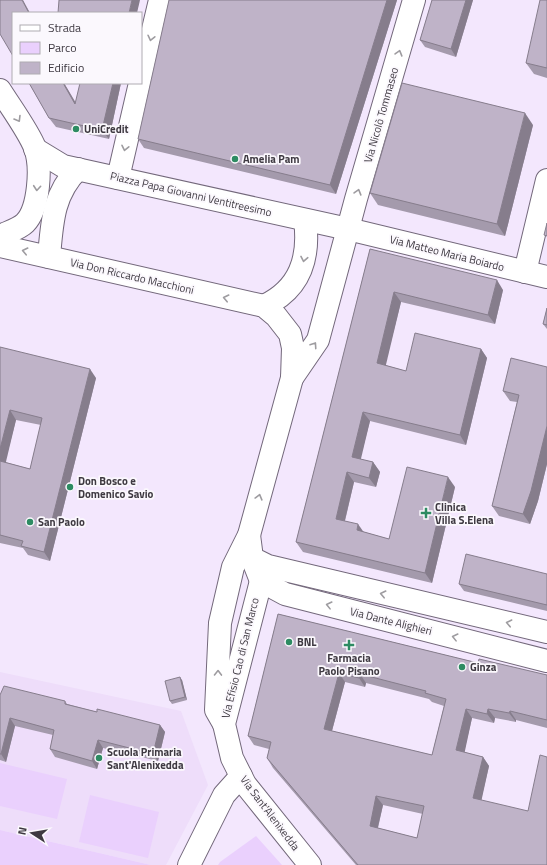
<svg xmlns="http://www.w3.org/2000/svg" width="547" height="865" viewBox="0 0 547 865" font-family="'Titillium Web',sans-serif">
<style>
.built{fill:#eeddfa}
.green{fill:#ead0fd}
.lines{fill:none;stroke-linecap:round;stroke-linejoin:round}
.minor-casing{stroke:#73687b;stroke-width:24}
.minor{stroke:#fff;stroke-width:22}
.wall{fill:#a49aac;fill-rule:evenodd}
.shaded-wall{fill:#867d8c}
.building{fill:#bfb3c8;stroke:#867d8c;fill-rule:evenodd}
.oneway{stroke:#9e9ca0}
.poi-dot{fill:#2d8b62;stroke:#fbf8fd;stroke-width:1.5}
.labels{text-anchor:middle;stroke-width:3.5;stroke-linejoin:round;paint-order:stroke}
.street-label{font-size:11px;fill:#3e3941;stroke:#fbf8fd}
.poi-label{font-size:11px;font-weight:bold;fill:#3e3941;stroke:#fbf8fd;text-anchor:start}
</style>
<rect width="100%" height="100%" fill="#f3e7fd"/>
<polygon class="built" points="0,672 181,711 208,785 166,865 151,865 0,830"/>
<g class="green">
<polygon points="0,763 67,779 57,819 0,806"/>
<polygon points="90,795 159,812 148,858 79,842"/>
<polygon points="0,830 151,865 0,865"/>
<polygon points="256,836 282,865 218,865 220,862"/>
</g>
<g class="lines">
<defs>
<g id="minor">
<polyline points="141,80 160,0"/>
<path d="M 0,90 C 10,106 29,132 35,148 C 42,167 39,209 25,223 C 19,229 8,232 0,236"/>
<polyline points="35,149 63,166 348,229 547,277"/>
<polyline points="118,178 140,83"/>
<polyline points="0,246 264,306 276,316 290,334 293,348 292,378 249,535 233,567 220,623 216,710 224,724"/>
<path d="M 49,257 C 52,222 53,194 78,169"/>
<polyline points="525,272 547,180"/>
<path d="M 264,306 C 300,289 310,258 305,220"/>
<polyline points="292,378 318,340 356,199 414,0"/>
<polyline points="249,535 252,558 268,566 547,632"/>
<polyline points="252,558 261,581 285,594 547,661"/>
<polyline points="261,581 224,724 232,758 245,784 310,865"/>
<polyline points="189,865 224,795 241,776"/>
</g>
</defs>
<use href="#minor" class="minor-casing"/>
<use href="#minor" class="minor"/>
</g>
<g class="wall">
<polygon points="169,0 397,0 336,194 144,148 138,139"/>
<polygon points="432,0 473,0 456,57 425,47 420,40"/>
<polygon points="547,0 547,78 534,74 526,63"/>
<polygon points="29,83 64,83 76,103 80,83 121,83 109,139 56,127 49,118"/>
<polygon points="533,125 505,236 378,205 370,193"/>
<polygon points="370,249 503,290 495,324 401,302 385,365 406,371 481,349 487,358 466,445 370,421 360,459 373,462 380,472 376,487 354,482 345,521 364,532 389,539 455,487 432,583 303,552 296,542"/>
<polygon points="547,308 547,329 543,324"/>
<path d="M 0,347 L 96,378 L 50,561 L 28,555 L 23,548 L 0,543 ZM 16,420 L 41,425 L 30,469 L 5,462 Z"/>
<polygon points="547,367 547,464 538,501 530,524 499,516 492,506 517,402 510,401 503,391"/>
<polygon points="547,574 547,611 464,591 459,584"/>
<path d="M 278,614 L 478,663 L 547,675 L 547,728 L 516,720 L 516,722 L 495,718 L 494,723 L 472,718 L 464,752 L 483,757 L 489,766 L 481,800 L 547,865 L 356,865 L 273,768 L 267,758 L 269,749 L 254,745 L 248,736 ZM 345,682 L 365,687 L 366,683 L 429,699 L 432,702 L 444,706 L 432,755 L 332,731 ZM 383,805 L 423,814 L 417,838 L 378,828 Z"/>
<polygon points="182,680 187,700 172,704 170,701"/>
<polygon points="0,695 65,701 67,704 97,712 160,725 165,732 158,761 103,748 97,769 55,757 50,749 53,735 15,726 6,762 0,760"/>
</g>
<g class="shaded-wall">
<polygon points="22,0 23,0 30,13 29,13"/>
<polygon points="132,0 140,0 137,13 129,13"/>
<polygon points="387,0 397,0 336,194 330,185"/>
<polygon points="466,0 473,0 456,57 451,49"/>
<polygon points="63,83 64,83 82,114 75,104"/>
<polygon points="113,83 121,83 109,139 102,130"/>
<polygon points="525,113 533,125 505,236 497,224"/>
<polygon points="497,280 503,290 495,324 488,315"/>
<polygon points="394,292 401,302 384,373 377,363"/>
<polygon points="481,349 487,358 466,445 460,435"/>
<polygon points="90,369 96,378 50,561 44,552"/>
<polygon points="10,410 16,420 4,470 0,464 0,449"/>
<polygon points="363,412 370,421 359,467 352,457"/>
<polygon points="547,426 547,464 538,501 530,524 523,514"/>
<polygon points="373,462 380,472 376,487 369,478"/>
<polygon points="347,472 354,482 343,528 336,519"/>
<polygon points="448,477 455,487 432,583 425,573"/>
<polygon points="358,524 365,534 357,530"/>
<polygon points="339,673 345,682 330,738 324,729"/>
<polygon points="360,674 366,683 365,687 359,678"/>
<polygon points="180,677 182,680 187,700 185,697"/>
<polygon points="466,709 472,718 463,760 456,750"/>
<polygon points="488,709 495,718 494,723 487,714"/>
<polygon points="510,711 516,720 516,722 509,713"/>
<polygon points="10,718 15,726 6,762 1,754"/>
<polygon points="160,725 165,732 158,761 153,754"/>
<polygon points="98,740 103,748 97,769 92,761"/>
<polygon points="483,757 489,766 480,807 473,798"/>
<polygon points="376,796 383,805 376,835 370,826"/>
</g>
<g class="building">
<polygon points="0,0 22,0 29,13 13,13 13,56 0,34"/>
<polygon points="59,0 132,0 129,13 58,13"/>
<polygon points="169,0 387,0 330,185 138,139"/>
<polygon points="432,0 466,0 451,49 420,40"/>
<polygon points="540,0 547,0 547,68 526,63"/>
<polygon points="29,83 63,83 75,104 80,83 113,83 102,130 49,118"/>
<polygon points="402,83 525,113 497,224 370,193"/>
<polygon points="547,223 547,236 544,235"/>
<polygon points="370,249 497,280 488,315 394,292 377,363 406,371 415,333 481,349 460,435 363,412 352,457 373,462 369,478 347,472 336,519 358,524 357,530 389,539 407,467 448,477 425,573 296,542"/>
<polygon points="547,308 547,325 543,324"/>
<polygon points="0,347 90,369 44,552 21,546 23,541 0,535 0,461 30,469 42,418 10,410 0,449"/>
<polygon points="511,358 547,367 547,426 531,491 523,514 492,506 519,395 503,391"/>
<polygon points="466,554 547,574 547,605 459,584"/>
<path d="M 278,614 L 478,663 L 479,659 L 547,675 L 547,720 L 510,711 L 509,713 L 488,709 L 487,714 L 466,709 L 456,750 L 483,757 L 473,798 L 528,811 L 540,755 L 547,757 L 547,865 L 358,865 L 267,758 L 271,742 L 248,736 ZM 339,673 L 359,678 L 360,674 L 426,691 L 425,693 L 446,699 L 432,755 L 324,729 ZM 376,796 L 424,806 L 417,838 L 370,826 Z"/>
<polygon points="180,677 185,697 170,701 165,681"/>
<polygon points="4,686 65,701 65,704 97,712 97,709 160,725 153,754 98,740 92,761 50,749 54,730 10,718 1,754 0,754 0,695"/>
</g>
<defs><path id="oneway-chevron" d="M-2-3.5L2.5 0L-2 3.5" fill="none" stroke-width="1.6" stroke-linecap="round" stroke-linejoin="round"/></defs>
<g class="oneway">
<use href="#oneway-chevron" transform="translate(151 38) rotate(103)"/>
<use href="#oneway-chevron" transform="translate(399 53) rotate(-74)"/>
<use href="#oneway-chevron" transform="translate(18 119) rotate(59)"/>
<use href="#oneway-chevron" transform="translate(125 148) rotate(102)"/>
<use href="#oneway-chevron" transform="translate(37 188) rotate(95)"/>
<use href="#oneway-chevron" transform="translate(358 192) rotate(-74)"/>
<use href="#oneway-chevron" transform="translate(25 251) rotate(-167)"/>
<use href="#oneway-chevron" transform="translate(304 259) rotate(101)"/>
<use href="#oneway-chevron" transform="translate(226 298) rotate(-167)"/>
<use href="#oneway-chevron" transform="translate(314 345) rotate(-56)"/>
<use href="#oneway-chevron" transform="translate(259 497) rotate(-75)"/>
<use href="#oneway-chevron" transform="translate(383 594) rotate(-167)"/>
<use href="#oneway-chevron" transform="translate(329 605) rotate(-166)"/>
<use href="#oneway-chevron" transform="translate(509 623) rotate(-167)"/>
<use href="#oneway-chevron" transform="translate(455 637) rotate(-166)"/>
<use href="#oneway-chevron" transform="translate(218 673) rotate(-89)"/>
</g>
<g class="poi-dot">
<circle cx="76" cy="129" r="4"/>
<circle cx="235" cy="159" r="4"/>
<circle cx="70" cy="487" r="4"/>
<path d="M424 507h4v4h4v4h-4v4h-4v-4h-4v-4h4z"/>
<circle cx="30" cy="522" r="4"/>
<circle cx="289" cy="642" r="4"/>
<path d="M347 639h4v4h4v4h-4v4h-4v-4h-4v-4h4z"/>
<circle cx="462" cy="667" r="4"/>
<circle cx="99" cy="758" r="4"/>
</g>
<g class="labels">
<g class="street-label">
<text transform="translate(381 115) rotate(-74)" y="4">Via Nicolò Tommaseo</text>
<text transform="translate(191 194) rotate(13)" y="4">Piazza Papa Giovanni Ventitreesimo</text>
<text transform="translate(447 253) rotate(14)" y="4">Via Matteo Maria Boiardo</text>
<text transform="translate(132 276) rotate(13)" y="4">Via Don Riccardo Macchioni</text>
<text transform="translate(391 621) rotate(14)" y="4">Via Dante Alighieri</text>
<text transform="translate(240 658) rotate(-76)" y="4">Via Efisio Cao di San Marco</text>
<text transform="translate(270 813) rotate(53)" y="4">Via Sant'Alenixedda</text>
</g>
<g class="poi-label">
<text x="84" y="133">UniCredit</text>
<text x="243" y="163">Amelia Pam</text>
<text x="78" y="485">Don Bosco e<tspan x="78" dy="13">Domenico Savio</tspan></text>
<text x="435" y="511">Clinica<tspan x="435" dy="13">Villa S.Elena</tspan></text>
<text x="38" y="526">San Paolo</text>
<text x="297" y="646">BNL</text>
<text x="349" y="662" text-anchor="middle">Farmacia<tspan x="349" dy="13">Paolo Pisano</tspan></text>
<text x="470" y="671">Ginza</text>
<text x="107" y="756">Scuola Primaria<tspan x="107" dy="13">Sant'Alenixedda</tspan></text>
</g>
</g>
<rect x="12" y="12" width="130" height="72" fill="#fbf8fd" stroke="#afacb2"/>
<rect x="20" y="25" width="20" height="6" fill="#ffffff" stroke="#afacb2"/>
<text x="48" y="32" font-size="12" fill="#3e3941">Strada</text>
<rect x="20" y="42" width="20" height="12" fill="#ead0fd" stroke="#afacb2"/>
<text x="48" y="52" font-size="12" fill="#3e3941">Parco</text>
<rect x="20" y="62" width="20" height="12" fill="#bfb3c8" stroke="#afacb2"/>
<text x="48" y="72" font-size="12" fill="#3e3941">Edificio</text>
<g transform="translate(32 833) rotate(282)" stroke="#fbf8fd" stroke-width="3" paint-order="stroke">
<path d="M0-3L7 15L0 10L-7 15Z" fill="#3e3941"/>
<text y="-6" font-size="11" font-weight="bold" text-anchor="middle" fill="#3e3941">N</text>
</g>
</svg>
